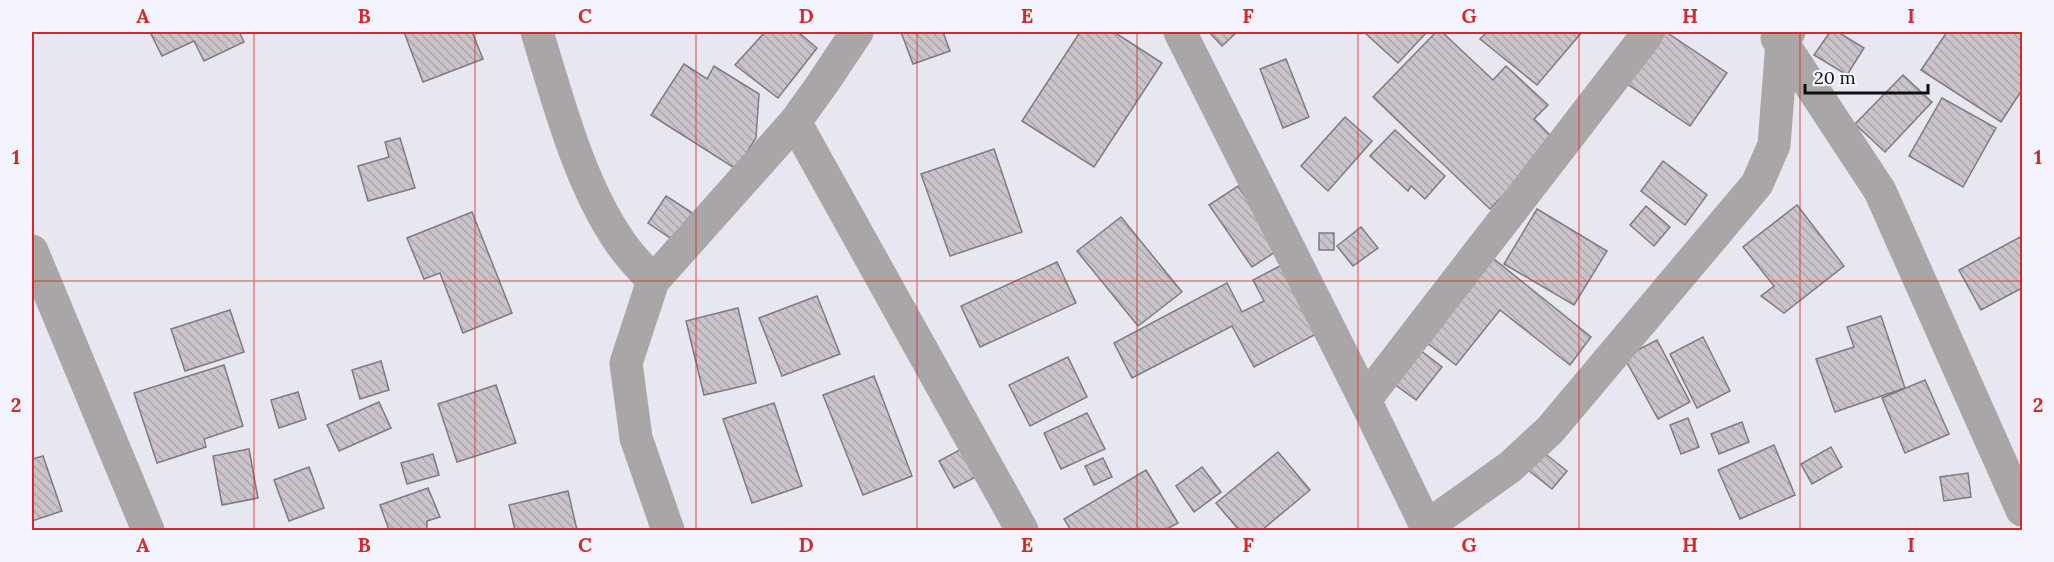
<svg xmlns="http://www.w3.org/2000/svg" width="2054" height="562" viewBox="0 0 2054 562" font-family="Lora,serif">
<style>
.building{fill:url(#building-back-hatch);stroke:#807a80;stroke-width:1.5}
.lines{fill:none;stroke-linecap:round;stroke-linejoin:round}
.minor{stroke:#aaa5a6;stroke-width:33}
.grid{fill:none;stroke:#d62828;stroke-width:1.5;stroke-opacity:0.55}
.neatline{fill:none;stroke:#d62828;stroke-width:2}
.grid-label{font-size:20px;text-anchor:middle;font-weight:bold;fill:#d62828}
</style>
<defs>
<pattern id="building-back-hatch" width="6" height="6" patternUnits="userSpaceOnUse" patternTransform="scale(1.5)"><rect width="6" height="6" fill="#cac4ca"/><path d="M-1 5l2 2M0 0l6 6M5-1l2 2" fill="none" stroke="#aca7ac"/></pattern>
</defs>
<rect width="100%" height="100%" fill="#e6e7f0"/>
<g class="building">
<polygon points="150,32 239,32 244,42 204,61 194,41 162,56"/>
<polygon points="404,32 472,32 483,59 423,82"/>
<polygon points="765,32 798,32 817,48 778,98 735,65"/>
<polygon points="901,32 943,32 950,51 913,64"/>
<polygon points="1080,32 1114,32 1162,63 1094,167 1022,121"/>
<polygon points="1209,32 1237,32 1222,46"/>
<polygon points="1364,32 1427,32 1398,63"/>
<polygon points="1436,32 1442,32 1493,80 1506,66 1548,105 1534,119 1556,141 1490,209 1373,97"/>
<polygon points="1487,32 1582,32 1537,85 1480,39"/>
<polygon points="1656,32 1666,32 1727,73 1690,126 1623,81"/>
<polygon points="1830,32 1838,32 1864,48 1847,75 1814,55"/>
<polygon points="1947,32 2022,32 2022,90 2001,122 1921,70"/>
<polygon points="1286,59 1309,117 1283,128 1260,69"/>
<polygon points="684,64 707,79 714,66 759,94 756,138 736,169 651,115"/>
<polygon points="1903,75 1932,102 1885,152 1855,124"/>
<polygon points="1942,98 1996,128 1963,187 1909,156"/>
<polygon points="1345,117 1372,141 1328,191 1301,166"/>
<polygon points="1395,130 1445,176 1425,199 1411,186 1408,191 1370,156"/>
<polygon points="400,138 415,188 368,201 358,166 389,157 385,142"/>
<polygon points="994,149 1022,232 950,256 921,174"/>
<polygon points="1663,161 1707,195 1685,225 1641,191"/>
<polygon points="1238,186 1280,249 1252,267 1209,205"/>
<polygon points="666,196 694,214 676,242 648,223"/>
<polygon points="1797,205 1844,266 1784,313 1761,296 1774,286 1743,247"/>
<polygon points="1646,206 1670,227 1654,246 1630,225"/>
<polygon points="1537,209 1607,251 1574,305 1504,264"/>
<polygon points="472,212 512,313 463,333 440,273 424,279 407,238"/>
<polygon points="1121,217 1182,292 1138,326 1077,251"/>
<polygon points="1361,227 1378,248 1353,266 1337,246"/>
<rect x="1319" y="233" width="15" height="17"/>
<polygon points="2022,236 2022,288 1981,310 1959,270"/>
<polygon points="1489,255 1591,337 1570,365 1500,310 1456,365 1422,339"/>
<polygon points="1057,262 1076,303 980,347 961,306"/>
<polygon points="1282,265 1318,333 1254,367 1232,326 1132,378 1114,343 1227,283 1242,312 1264,301 1253,280"/>
<polygon points="817,296 840,354 782,376 759,318"/>
<polygon points="738,308 756,383 704,395 686,321"/>
<polygon points="230,310 244,352 185,371 171,329"/>
<polygon points="1881,316 1905,388 1835,412 1816,359 1854,347 1847,327"/>
<polygon points="1703,337 1730,391 1697,408 1670,354"/>
<polygon points="1657,340 1690,402 1658,419 1624,357"/>
<polygon points="1420,350 1442,367 1416,400 1393,383"/>
<polygon points="1068,357 1087,397 1030,426 1009,385"/>
<polygon points="381,361 389,390 360,399 352,370"/>
<polygon points="224,365 243,426 204,439 206,447 157,463 134,393"/>
<polygon points="874,376 912,476 863,495 823,395"/>
<polygon points="1925,380 1949,434 1905,453 1882,398"/>
<polygon points="496,385 516,443 457,462 438,404"/>
<polygon points="298,392 306,419 279,428 271,400"/>
<polygon points="379,402 391,428 339,451 327,425"/>
<polygon points="774,403 802,486 752,503 723,419"/>
<polygon points="1087,413 1105,449 1061,469 1044,433"/>
<polygon points="1688,418 1699,447 1681,454 1670,425"/>
<polygon points="1742,422 1749,442 1719,454 1711,434"/>
<polygon points="1774,445 1795,495 1740,519 1718,470"/>
<polygon points="965,447 980,475 954,488 939,461"/>
<polygon points="1831,447 1842,467 1812,484 1801,464"/>
<polygon points="249,449 258,498 222,505 213,456"/>
<polygon points="1278,452 1310,490 1262,530 1239,530 1216,503"/>
<polygon points="1543,452 1567,471 1552,489 1528,470"/>
<polygon points="433,454 439,475 407,484 401,463"/>
<polygon points="43,456 62,511 32,521 32,459"/>
<polygon points="1103,458 1112,477 1094,485 1085,466"/>
<polygon points="309,467 324,508 289,521 274,480"/>
<polygon points="1202,467 1221,492 1194,512 1176,486"/>
<polygon points="1146,470 1178,523 1165,530 1071,530 1064,519"/>
<polygon points="1968,473 1971,497 1944,501 1940,477"/>
<polygon points="428,488 440,517 427,521 427,530 389,530 380,505"/>
<polygon points="568,491 577,530 515,530 509,505"/>
</g>
<g class="lines">
<g class="minor">
<path d="M 537,32 C 558,100 579,183 620,242 C 629,256 642,268 653,281"/>
<polyline points="1180,32 1365,400 1428,530"/>
<polyline points="1777,38 1782,42 1880,191 2022,510"/>
<polyline points="795,122 1022,530"/>
<polyline points="32,251 148,530"/>
<polyline points="1365,400 1646,36 1648,32"/>
<polyline points="1426,527 1510,467 1550,430 1757,184 1774,145 1782,42 1789,32"/>
<polyline points="668,530 636,438 626,363 653,281 795,122 823,83 857,32"/>
</g>
</g>
<path class="grid" d="M 254,32 L 254,530M 475,32 L 475,530M 696,32 L 696,530M 917,32 L 917,530M 1137,32 L 1137,530M 1358,32 L 1358,530M 1579,32 L 1579,530M 1800,32 L 1800,530M 32,281 L 2022,281"/>
<rect width="2054" height="562" fill="none" stroke="#f3f4fd" stroke-width="66"/>
<path d="M1805 84v9h123v-9" fill="none" stroke="#0e0f11" stroke-width="3"/>
<text x="1814" y="84" font-size="18" fill="#0e0f11" stroke="#f3f4fd" stroke-width="4.5" paint-order="stroke">20 m</text>
<rect x="33" y="33" width="1988" height="496" class="neatline"/>
<g class="grid-label">
<text x="143" y="23">A</text>
<text x="364" y="23">B</text>
<text x="585" y="23">C</text>
<text x="806" y="23">D</text>
<text x="1027" y="23">E</text>
<text x="1248" y="23">F</text>
<text x="1469" y="23">G</text>
<text x="1690" y="23">H</text>
<text x="1911" y="23">I</text>
<text x="16" y="164">1</text>
<text x="2038" y="164">1</text>
<text x="16" y="412">2</text>
<text x="2038" y="412">2</text>
<text x="143" y="552">A</text>
<text x="364" y="552">B</text>
<text x="585" y="552">C</text>
<text x="806" y="552">D</text>
<text x="1027" y="552">E</text>
<text x="1248" y="552">F</text>
<text x="1469" y="552">G</text>
<text x="1690" y="552">H</text>
<text x="1911" y="552">I</text>
</g>
</svg>
